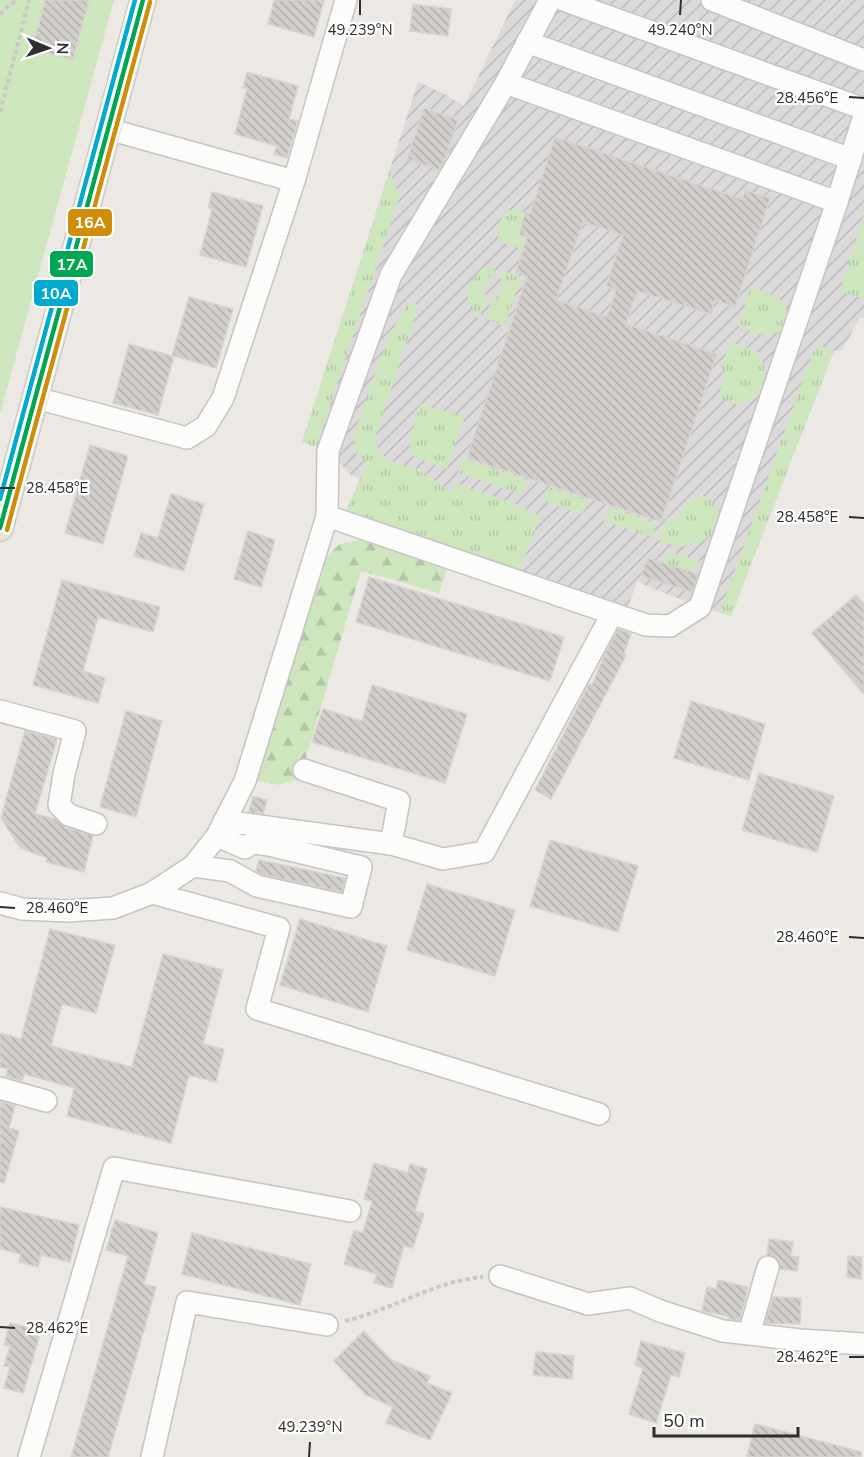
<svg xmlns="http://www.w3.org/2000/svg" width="864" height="1457" viewBox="0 0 864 1457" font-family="'Nunito Sans',sans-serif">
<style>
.industrial{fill:url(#industrial-furrows)}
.grass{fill:url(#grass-tufts)}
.forest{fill:url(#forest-firs)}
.park{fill:#cee6be}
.building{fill:url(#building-back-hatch);stroke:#d7d4d0;stroke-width:1.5;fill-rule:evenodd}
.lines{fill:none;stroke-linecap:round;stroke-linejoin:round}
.minor-casing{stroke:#c5c4c5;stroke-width:24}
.major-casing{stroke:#c6c5c4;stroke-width:28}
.path{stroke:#c9c9c8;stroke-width:4;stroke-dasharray:4.5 3;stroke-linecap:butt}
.minor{stroke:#fcfcfb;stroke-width:21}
.major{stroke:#e8e4d6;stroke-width:26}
.bus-1-casing{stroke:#fff;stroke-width:9}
.bus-2-casing{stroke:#fff;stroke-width:9}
.bus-3-casing{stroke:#fff;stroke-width:9}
.bus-1{stroke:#00a651;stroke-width:4.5}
.bus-2{stroke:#cf8e09;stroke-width:4.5}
.bus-3{stroke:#00a9ce;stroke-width:4.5}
.ticks{fill:none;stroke:#2e2e2e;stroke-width:2}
.ticks-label{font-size:15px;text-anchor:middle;fill:#2e2e2e;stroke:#fff;stroke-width:4.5;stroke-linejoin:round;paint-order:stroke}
.line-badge{stroke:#fff;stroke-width:2}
.badge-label{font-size:16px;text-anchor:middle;font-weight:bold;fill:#fff}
</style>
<defs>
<pattern id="industrial-furrows" width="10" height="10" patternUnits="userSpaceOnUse" patternTransform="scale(1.5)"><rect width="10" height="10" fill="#dcd9db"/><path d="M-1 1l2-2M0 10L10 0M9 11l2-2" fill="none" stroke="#bdbbbc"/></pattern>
<pattern id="grass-tufts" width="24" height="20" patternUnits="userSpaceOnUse" patternTransform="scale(1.5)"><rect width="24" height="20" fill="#cee6be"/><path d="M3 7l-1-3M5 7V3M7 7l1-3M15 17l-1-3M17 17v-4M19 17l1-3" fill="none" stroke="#b1c6a4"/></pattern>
<pattern id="forest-firs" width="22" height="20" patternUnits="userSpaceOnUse" patternTransform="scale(1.5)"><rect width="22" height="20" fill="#cee6be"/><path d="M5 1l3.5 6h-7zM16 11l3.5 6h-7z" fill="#b1c6a4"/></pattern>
<pattern id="building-back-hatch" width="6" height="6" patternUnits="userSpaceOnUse" patternTransform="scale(1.5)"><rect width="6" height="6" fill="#d1cecb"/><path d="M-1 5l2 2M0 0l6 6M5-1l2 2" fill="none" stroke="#b4b1af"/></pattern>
</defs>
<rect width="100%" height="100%" fill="#ece8e4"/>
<polygon class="industrial" points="515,0 864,0 864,318 860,317 842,351 833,351 731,616 700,607 637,582 626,612 346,511 360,479 351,475 328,451 302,442 418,82 441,92 464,106"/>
<g class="grass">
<polygon points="390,170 396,189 401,193 316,447 302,442"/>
<path d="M 508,210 L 525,212 L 519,234 L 530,238 L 529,252 L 498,240 C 498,228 499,218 508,210 Z"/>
<polygon points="864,214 864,299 840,291"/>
<path d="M 484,267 L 491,267 L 496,272 L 495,276 L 489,275 L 482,294 L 488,296 L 480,318 L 477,317 C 463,296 464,283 484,267 Z"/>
<polygon points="502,271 521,277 505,327 486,318 492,298 498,299 504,280 499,278"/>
<path d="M 751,286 C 759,290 769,293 777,298 C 793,309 790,333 769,335 C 760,336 747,329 738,326 Z"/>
<path d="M 412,301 L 416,303 L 418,308 L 375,437 C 377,464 403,463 422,472 C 432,477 441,486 450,492 L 455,483 L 526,508 L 528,514 L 541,514 L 519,573 L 358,525 L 346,511 L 367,466 L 364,460 L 359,457 L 352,442 C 363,411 389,319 412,301 Z"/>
<path d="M 730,341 L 757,352 C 773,377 767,397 736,404 L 718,398 L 727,371 L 721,369 Z"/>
<polygon points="816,344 834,351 731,616 720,612"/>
<polygon points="420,404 465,417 447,469 413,456 409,444"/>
<polygon points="462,458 527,480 522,494 458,473"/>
<polygon points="549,487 588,501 582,514 543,501"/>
<path d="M 703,496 C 738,502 714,565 658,540 L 667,517 L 678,521 L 685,502 Z"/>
<polygon points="610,507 657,524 652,537 604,521"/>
<polygon points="669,552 700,561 699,568 696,567 690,571 663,563 665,555"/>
</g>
<polygon class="forest" points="365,539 448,566 439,593 361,571 300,778 279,785 256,780 327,556 340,544"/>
<polygon class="park" points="0,0 114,0 0,414"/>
<g class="building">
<polygon points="45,0 89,0 73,60 32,49"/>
<polygon points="274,0 324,0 314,37 268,24"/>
<polygon points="413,4 451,9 448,36 410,31"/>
<polygon points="247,72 298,86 289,119 298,121 287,158 274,154 277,146 235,134 247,89 243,88"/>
<polygon points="424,108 458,120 444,162 439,170 407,159"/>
<path d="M 555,137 L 742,199 L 745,190 L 770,198 L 735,307 L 715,300 L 711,314 L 637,291 L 626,324 L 717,354 L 661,522 L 467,458 L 527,276 L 516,272 L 527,237 L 519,235 L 525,212 L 530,214 ZM 583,222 L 623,235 L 606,286 L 616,290 L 607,317 L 556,300 Z"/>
<polygon points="212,192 263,206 246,267 200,255 212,209 208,208"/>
<polygon points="189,297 233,309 216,368 174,356 158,415 113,403 129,344 172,356"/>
<polygon points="90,445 128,456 103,544 65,533"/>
<polygon points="171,494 204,504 184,571 134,556 141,533 158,538"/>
<polygon points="248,531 275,540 261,587 234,579"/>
<polygon points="647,558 698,574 692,592 641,576"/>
<polygon points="369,577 564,637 550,681 356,622"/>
<polygon points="62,580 160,607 153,632 98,617 83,671 105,678 98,703 33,685"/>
<polygon points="856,595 864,604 864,694 812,633"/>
<polygon points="618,629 631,634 624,653 626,655 551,799 535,790 589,684 592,685 605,654"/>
<polygon points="372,685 467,714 445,783 312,742 323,709 362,721"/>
<polygon points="691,701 765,724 749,780 674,758"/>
<polygon points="126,711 162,721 136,817 100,807"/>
<polygon points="25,731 57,739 35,814 55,819 65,827 93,836 84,872 46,862 47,858 20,848 1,818"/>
<polygon points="759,773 834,796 817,852 742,830"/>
<polygon points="253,796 267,800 263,814 249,812"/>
<polygon points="550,840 638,866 618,932 530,906"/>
<polygon points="259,860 345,878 342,892 262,874 256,871"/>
<polygon points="427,884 515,910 495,976 407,950"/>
<polygon points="300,919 387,946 368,1012 280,985"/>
<polygon points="50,929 115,945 96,1013 62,1004 51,1046 132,1067 163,954 223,970 203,1044 224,1049 216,1082 189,1075 171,1143 67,1116 74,1088 24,1074 22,1081 6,1076 8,1069 0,1067 0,1033 21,1039"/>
<polygon points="0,1101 15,1106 9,1128 19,1131 4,1183 0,1182"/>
<polygon points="374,1163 408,1173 410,1164 427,1169 415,1211 424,1214 413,1248 404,1246 392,1288 374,1283 377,1274 344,1264 354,1230 363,1233 372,1201 364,1199"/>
<polygon points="0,1207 79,1225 70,1262 41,1255 38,1267 19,1262 21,1254 0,1249"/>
<polygon points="115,1220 158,1233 144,1284 156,1287 108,1457 71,1457 128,1256 106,1250"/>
<polygon points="192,1233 311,1264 300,1305 182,1274"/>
<polygon points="769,1239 793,1242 791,1256 799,1257 797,1271 780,1269 777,1259 767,1255"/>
<polygon points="848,1256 862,1257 861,1279 847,1277"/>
<polygon points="718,1280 748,1287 740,1320 728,1319 728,1316 702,1311 707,1287 716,1289"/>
<polygon points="773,1297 801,1298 800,1324 765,1323"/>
<polygon points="10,1323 34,1329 33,1336 39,1337 23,1393 4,1388 10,1367 4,1366 10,1346 4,1345"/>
<polygon points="364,1331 391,1360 430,1376 427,1383 452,1393 430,1440 386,1423 393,1407 366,1395 334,1361"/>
<polygon points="641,1341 685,1353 679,1377 671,1375 656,1423 629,1414 643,1368 635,1365"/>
<polygon points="536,1352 574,1356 572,1379 533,1375"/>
<polygon points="755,1424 861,1452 861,1457 747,1457"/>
</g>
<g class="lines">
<defs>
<g id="minor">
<polyline points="563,0 864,109"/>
<polyline points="712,0 864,60"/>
<polyline points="527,42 851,159"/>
<polyline points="506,83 837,202"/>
<polyline points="108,129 294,181"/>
<polyline points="36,398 187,438 206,426 223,398 294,181 346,0"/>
<polyline points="327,516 646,625 670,626 700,607 837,202 864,116"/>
<polyline points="0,711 75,731 64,774 59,805 69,815 96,824"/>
<polyline points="304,770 399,801 391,844"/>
<polyline points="224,821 391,844 443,859 484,852 612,614"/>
<polyline points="193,866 230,871 257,886 351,907 361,867 269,845 252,843 245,848 217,836"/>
<polyline points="152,893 279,928 257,1009 599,1114"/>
<polyline points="0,903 22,909 68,911 113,908 152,893 193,866 217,836 245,781 327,516 328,451 391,275 506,83 550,0"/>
<polyline points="0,1088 46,1101"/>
<polyline points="500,1276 588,1304 630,1298 660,1311 723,1331 800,1340 864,1344"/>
<polyline points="749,1334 768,1267"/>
<polyline points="29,1457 114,1168 350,1211"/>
<polyline points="152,1457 187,1302 327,1325"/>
</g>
<polyline id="major" points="0,528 143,0"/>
</defs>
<use href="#minor" class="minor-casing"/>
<use href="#major" class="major-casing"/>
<g class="path">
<polyline points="0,14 16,0"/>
<polyline points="0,112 29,0"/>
<path d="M 345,1321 C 392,1310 434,1281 483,1277"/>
</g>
<use href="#minor" class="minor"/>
<use href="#major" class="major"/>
<defs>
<polyline id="bus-1" points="0,528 143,0"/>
<polyline id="bus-2" points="7,530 150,2"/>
<polyline id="bus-3" points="0,499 135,0"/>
</defs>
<use href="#bus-1" class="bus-1-casing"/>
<use href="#bus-2" class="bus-2-casing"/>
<use href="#bus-3" class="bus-3-casing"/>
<use href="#bus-1" class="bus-1"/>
<use href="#bus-2" class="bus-2"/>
<use href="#bus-3" class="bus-3"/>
</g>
<path class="ticks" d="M 360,15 L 360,0M 680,15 L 681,0M 849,97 L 864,98M 0,488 L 15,488M 849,517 L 864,518M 0,907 L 15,908M 849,937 L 864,938M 0,1327 L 15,1328M 849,1357 L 864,1357M 309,1457 L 310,1442"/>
<g class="ticks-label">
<text x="360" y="35">49.239°N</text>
<text x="680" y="35">49.240°N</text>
<text x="807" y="103">28.456°E</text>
<text x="57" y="493">28.458°E</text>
<text x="807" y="522">28.458°E</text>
<text x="57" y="913">28.460°E</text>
<text x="807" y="942">28.460°E</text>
<text x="57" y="1333">28.462°E</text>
<text x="807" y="1362">28.462°E</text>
<text x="310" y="1432">49.239°N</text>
</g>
<g class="line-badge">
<rect x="67" y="208" width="46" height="29" rx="6" fill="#cf8e09"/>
<rect x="49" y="250" width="45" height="28" rx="6" fill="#00a651"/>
<rect x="33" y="279" width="46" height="28" rx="6" fill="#00a9ce"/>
</g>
<g class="badge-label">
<text x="90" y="228">16А</text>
<text x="72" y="270">17А</text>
<text x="56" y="299">10А</text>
</g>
<g transform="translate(48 48) rotate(92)" stroke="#ffffff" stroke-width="4.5" paint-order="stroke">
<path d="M0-4.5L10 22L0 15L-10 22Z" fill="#2e2e2e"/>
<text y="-9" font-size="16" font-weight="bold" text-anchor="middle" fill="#2e2e2e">N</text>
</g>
<path d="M654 1427v9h144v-9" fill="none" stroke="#2e2e2e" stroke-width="3"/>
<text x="663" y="1427" font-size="18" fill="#2e2e2e" stroke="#ffffff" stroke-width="4.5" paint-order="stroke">50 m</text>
</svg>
